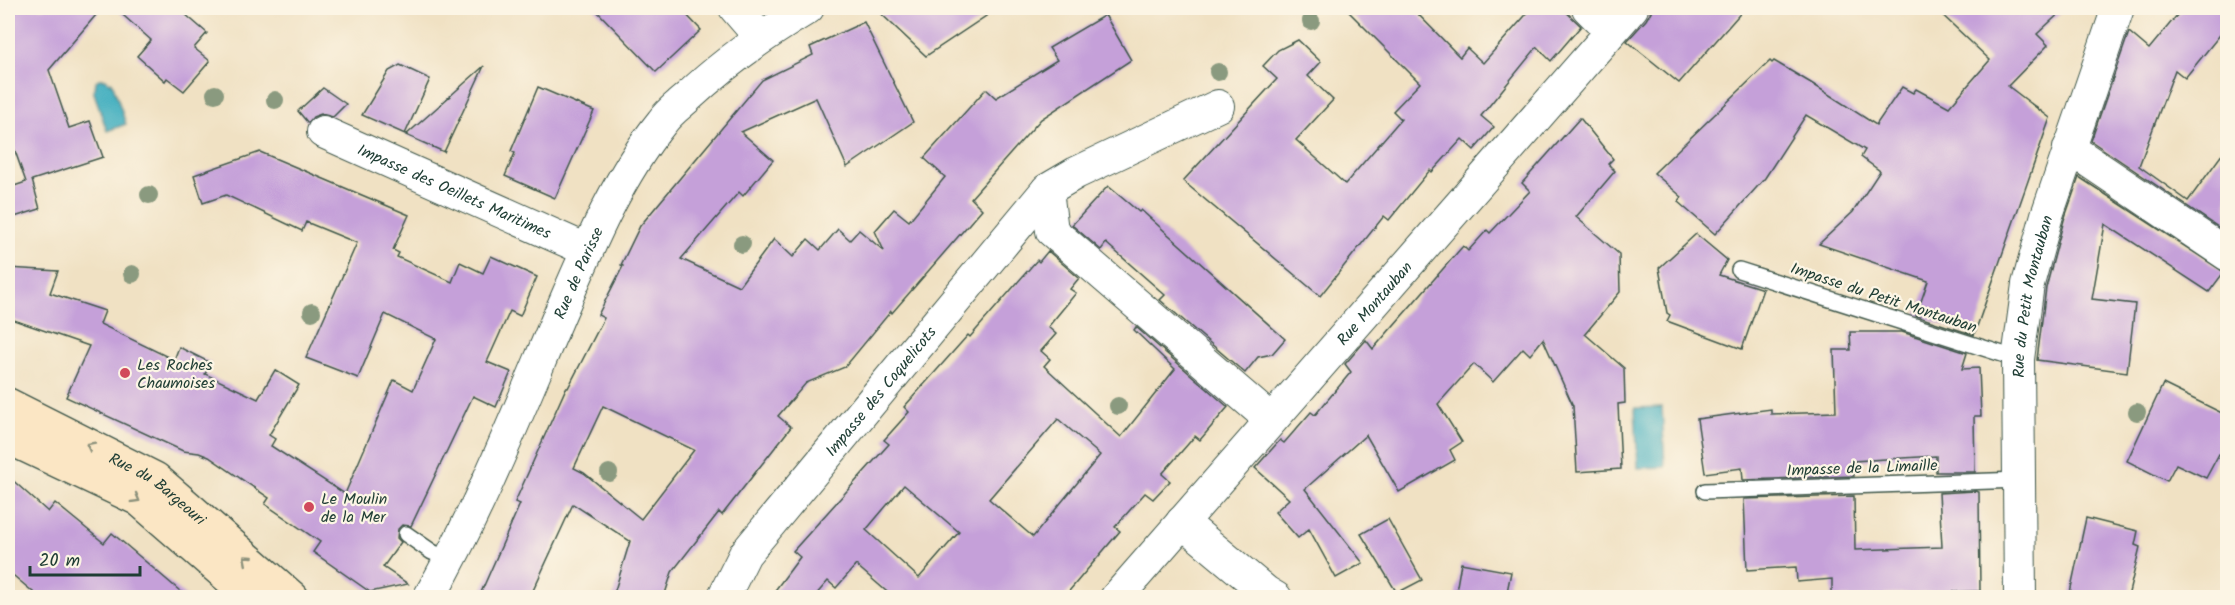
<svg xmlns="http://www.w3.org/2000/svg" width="2235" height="605" viewBox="0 0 2235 605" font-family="Kalam,sans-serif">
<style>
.water{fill:#41aebf;stroke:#30767a;stroke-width:1.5}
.building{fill:#c5a0d9;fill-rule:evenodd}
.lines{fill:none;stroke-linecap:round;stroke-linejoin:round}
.lane-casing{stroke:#3e5649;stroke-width:18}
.street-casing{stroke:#3e5649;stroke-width:34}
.secondary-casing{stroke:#3e5649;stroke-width:36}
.lane{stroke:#fff;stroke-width:15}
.street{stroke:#fff;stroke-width:32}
.secondary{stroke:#fbe6c4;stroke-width:33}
.tree{fill:#8a9a7f}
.oneway{stroke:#8d927c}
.poi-dot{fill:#d1495b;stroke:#fcf5e5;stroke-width:2}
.labels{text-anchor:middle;stroke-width:4.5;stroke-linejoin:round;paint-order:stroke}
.street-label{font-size:16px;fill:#1f3d34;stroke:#fcf5e5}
.poi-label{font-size:16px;fill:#1f3d34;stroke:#fcf5e5;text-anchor:start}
</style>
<rect width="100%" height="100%" fill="#fcf5e5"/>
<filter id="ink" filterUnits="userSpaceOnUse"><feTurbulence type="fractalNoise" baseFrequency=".0167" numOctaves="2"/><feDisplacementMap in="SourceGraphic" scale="12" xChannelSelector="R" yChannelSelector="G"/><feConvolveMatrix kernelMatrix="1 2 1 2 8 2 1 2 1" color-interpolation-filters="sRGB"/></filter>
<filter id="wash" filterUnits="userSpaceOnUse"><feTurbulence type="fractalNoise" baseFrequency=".008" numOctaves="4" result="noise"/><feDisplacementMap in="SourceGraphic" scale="24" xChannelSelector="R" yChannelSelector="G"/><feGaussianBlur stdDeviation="1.35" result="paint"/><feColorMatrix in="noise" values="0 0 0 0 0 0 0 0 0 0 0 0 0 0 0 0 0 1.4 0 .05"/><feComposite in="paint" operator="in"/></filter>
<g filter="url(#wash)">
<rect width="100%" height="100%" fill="#f0e1c3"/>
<g class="water">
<polygon points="99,79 106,79 109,83 112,82 126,124 107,131 93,90 95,89 96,81"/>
<polygon points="1662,407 1665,467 1638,468 1635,408"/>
</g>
<g id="blocks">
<g class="building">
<polygon points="18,8 102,8 49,70 69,128 90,121 103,157 32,180 40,209 8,219 8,188 26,182 8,131 8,20"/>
<polygon points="115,8 178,8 207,33 194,48 210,61 184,91 167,78 165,81 137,56 151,40"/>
<polygon points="594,8 680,8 701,30 656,72"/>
<polygon points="875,8 998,8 926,56"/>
<polygon points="1345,8 1412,8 1460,57 1467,48 1483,63 1532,8 1562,8 1581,26 1551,61 1537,47 1481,116 1494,127 1474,150 1462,139 1432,172 1430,170 1389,220 1384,216 1320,296 1183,181 1277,79 1263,66 1278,50 1298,40 1321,62 1308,76 1333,100 1296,140 1345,184 1401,119 1393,111 1420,83"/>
<polygon points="1653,8 1745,8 1679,83 1627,41 1646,20"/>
<polygon points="1935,8 2065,8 2037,34 2048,45 2008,86 2050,118 1974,335 1916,316 1928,281 1819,244 1853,212 1880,171 1861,157 1865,150 1806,115 1765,178 1715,234 1678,202 1682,197 1654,173 1770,61 1772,63 1774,61 1811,83 1876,125 1902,87 1913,93 1916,89 1949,107 1990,60"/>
<polygon points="2183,8 2228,8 2228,25 2185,78 2175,70 2139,166 2188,201 2228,146 2227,233 2091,141 2129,32 2149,49"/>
<path d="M 1105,15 L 1131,60 L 1041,119 L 971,198 L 982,209 L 892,313 L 891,311 L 845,367 L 806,383 L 778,416 L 791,427 L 722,515 L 719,512 L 672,572 L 664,597 L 613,597 L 630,541 L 573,504 L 530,597 L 479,597 L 520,504 L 515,502 L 566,388 L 568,388 L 604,318 L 598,315 L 623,266 L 621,265 L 640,226 L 762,80 L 813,55 L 810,47 L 864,22 L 913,122 L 847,167 L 816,98 L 741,132 L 773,160 L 743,196 L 739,192 L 681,259 L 739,286 L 774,239 L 793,257 L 808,239 L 820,250 L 838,229 L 850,240 L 859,230 L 884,251 L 875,231 L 894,209 L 909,221 L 945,177 L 924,158 L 986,89 L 996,98 L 1057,60 L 1049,48 ZM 603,406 L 694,450 L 641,519 L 584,473 L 574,468 Z"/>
<polygon points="400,65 430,79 405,134 362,115 389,71"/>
<polygon points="484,66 444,152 406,135"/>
<polygon points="538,87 594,111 555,198 505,176 515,153 511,151"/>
<polygon points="323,88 346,104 333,117 321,114 313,117 308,123 298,111"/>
<polygon points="1580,118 1613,159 1608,164 1615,171 1576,217 1619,254 1620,292 1585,334 1624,368 1625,403 1618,404 1621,469 1577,472 1573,406 1543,339 1530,355 1523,348 1493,382 1474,364 1438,404 1462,442 1450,450 1455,460 1399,492 1366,435 1305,489 1363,563 1336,578 1309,529 1298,538 1275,512 1289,499 1255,468 1280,440 1284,443 1311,412 1315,415 1351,372 1345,364 1366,340 1373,349 1463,246 1468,251 1487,230 1490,233 1530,191 1522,183"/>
<polygon points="260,152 409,215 393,250 399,253 397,257 452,282 460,262 483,273 491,256 537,277 520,316 510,311 487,362 511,372 496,407 473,396 411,526 402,525 398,529 397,538 401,542 383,567 408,584 370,592 313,552 320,542 265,504 269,498 209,457 199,453 183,451 66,397 89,346 8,318 8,268 58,271 50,293 105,311 100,324 174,360 179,347 211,363 205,374 258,399 275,370 299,385 269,435 275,439 271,446 345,494 394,380 413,390 436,339 385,314 358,378 306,358 357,243 306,222 302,231 226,195 203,203 194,175"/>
<polygon points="2079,177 2224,272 2209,292 2105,224 2092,299 2135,304 2127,372 2037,360 2046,288 2064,220"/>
<polygon points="1108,186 1139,212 1141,210 1285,339 1272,354 1258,357 1245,373 1160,300 1165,295 1106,243 1101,250 1072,225"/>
<polygon points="1696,234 1727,260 1719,275 1763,289 1742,349 1667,321 1670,315 1667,313 1659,268"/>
<path d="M 1048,251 L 1079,278 L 1070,289 L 1076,293 L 1048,327 L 1056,334 L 1041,351 L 1050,359 L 1044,366 L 1121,437 L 1175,369 L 1134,330 L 1136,327 L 1228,407 L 1200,440 L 1195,436 L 1162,474 L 1170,481 L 1153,499 L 1145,493 L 1115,527 L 1120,531 L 1064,597 L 893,597 L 856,565 L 836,588 L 828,581 L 814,597 L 770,597 L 800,557 L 793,551 L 889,444 L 884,440 L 909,412 L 904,407 L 968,335 L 970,337 L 1037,260 L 1039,262 ZM 1058,419 L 1100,455 L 1033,537 L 989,499 ZM 904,485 L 959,532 L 919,578 L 866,530 Z"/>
<polygon points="1850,332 1902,332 1967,353 1962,369 1979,368 1981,416 1974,416 1975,472 1936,472 1936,456 1853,461 1854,476 1743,480 1742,468 1705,473 1697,419 1771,409 1771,414 1836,412 1834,350 1851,350"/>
<polygon points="2163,384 2228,416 2228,458 2219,454 2206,478 2176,464 2167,481 2127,461"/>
<polygon points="8,476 48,512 55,503 104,543 112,533 187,597 39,597 8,571"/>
<polygon points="1975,491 1979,492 1980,591 1884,594 1884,597 1832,597 1832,579 1797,582 1796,567 1747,570 1744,499 1854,496 1855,550 1942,547 1939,493"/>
<polygon points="2086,518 2138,531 2135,545 2140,547 2128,597 2069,597"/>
<polygon points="1388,519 1422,580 1397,593 1361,534"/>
<polygon points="1461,563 1511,572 1506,597 1455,597"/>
</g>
</g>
</g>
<g filter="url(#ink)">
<use href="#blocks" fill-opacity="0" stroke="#3e5649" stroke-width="1.5"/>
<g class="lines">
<defs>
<g id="lane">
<polyline points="1739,270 2018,359"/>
<polyline points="1705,491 2020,480"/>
<polyline points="406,534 432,552 450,560"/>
</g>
<g id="street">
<polyline points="735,8 760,37"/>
<polyline points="1588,8 1611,31"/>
<path id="s1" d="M 323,132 L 587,250"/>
<polyline points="2069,148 2228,255"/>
<polyline points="1047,190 1052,231 1271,420"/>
<polyline points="1182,522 1266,592 1276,598"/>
<path id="s2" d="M 429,598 C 480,508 518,412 558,318 C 587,251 616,179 662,122 C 669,112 679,105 688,97 C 725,62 765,34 808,8"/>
<path id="s3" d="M 723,598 L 745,554 L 1047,190 L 1076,173 L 1218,106"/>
<path id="s4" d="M 1116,598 L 1632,8"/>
<path id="s5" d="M 2020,598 L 2018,359 L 2028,284 L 2047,215 L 2118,8"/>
</g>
<g id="secondary">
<path id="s6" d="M 8,405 L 155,479 L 292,598"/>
<polyline points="8,437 139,499 253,598"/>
</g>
</defs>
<use href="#lane" class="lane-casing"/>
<use href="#street" class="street-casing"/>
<use href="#secondary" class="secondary-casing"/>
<use href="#lane" class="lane"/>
<use href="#street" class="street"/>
<use href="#secondary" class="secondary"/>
</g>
<g class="tree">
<circle cx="1311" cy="21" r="9"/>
<circle cx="1218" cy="72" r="9"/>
<circle cx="215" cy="94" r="9"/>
<circle cx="275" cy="100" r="9"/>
<circle cx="149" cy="195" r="9"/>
<circle cx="742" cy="244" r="9"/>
<circle cx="132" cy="274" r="9"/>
<circle cx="312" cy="312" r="9"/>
<circle cx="1118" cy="406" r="9"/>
<circle cx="2137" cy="412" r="9"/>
<circle cx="609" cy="473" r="9"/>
</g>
<defs><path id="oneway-chevron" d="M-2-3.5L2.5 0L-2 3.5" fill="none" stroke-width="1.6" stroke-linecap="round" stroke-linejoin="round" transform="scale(1.5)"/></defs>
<g class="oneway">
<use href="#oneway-chevron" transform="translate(90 446) rotate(-153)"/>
<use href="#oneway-chevron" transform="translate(136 499) rotate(30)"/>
<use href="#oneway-chevron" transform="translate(247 559) rotate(-139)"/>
</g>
</g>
<g class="poi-dot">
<circle cx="125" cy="373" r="6"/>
<circle cx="309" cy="507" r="6"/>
</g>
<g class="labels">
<g class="street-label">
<text dy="6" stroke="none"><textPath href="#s1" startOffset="144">Impasse des Oeillets Maritimes</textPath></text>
<text dy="6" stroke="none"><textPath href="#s2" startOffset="358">Rue de Parisse</textPath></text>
<text transform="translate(1884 297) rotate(18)" y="6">Impasse du Petit Montauban</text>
<text dy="6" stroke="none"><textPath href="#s5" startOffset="303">Rue du Petit Montauban</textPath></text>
<text dy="6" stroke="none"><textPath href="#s4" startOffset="392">Rue Montauban</textPath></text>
<text dy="6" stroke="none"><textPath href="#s3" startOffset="261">Impasse des Coquelicots</textPath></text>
<text transform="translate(1862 467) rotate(-2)" y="6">Impasse de la Limaille</text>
<text dy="6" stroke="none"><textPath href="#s6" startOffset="172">Rue du Bargeouri</textPath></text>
</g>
<g class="poi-label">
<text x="137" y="370">Les Roches<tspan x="137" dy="18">Chaumoises</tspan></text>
<text x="321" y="504">Le Moulin<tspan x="321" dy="18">de la Mer</tspan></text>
</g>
</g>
<rect width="2235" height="605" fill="none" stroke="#fcf5e5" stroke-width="30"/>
<path d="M30 566v9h110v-9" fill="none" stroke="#1f3d34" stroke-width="3"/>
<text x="39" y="566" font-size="18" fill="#1f3d34" stroke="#fcf5e5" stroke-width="4.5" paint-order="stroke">20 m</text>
</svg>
